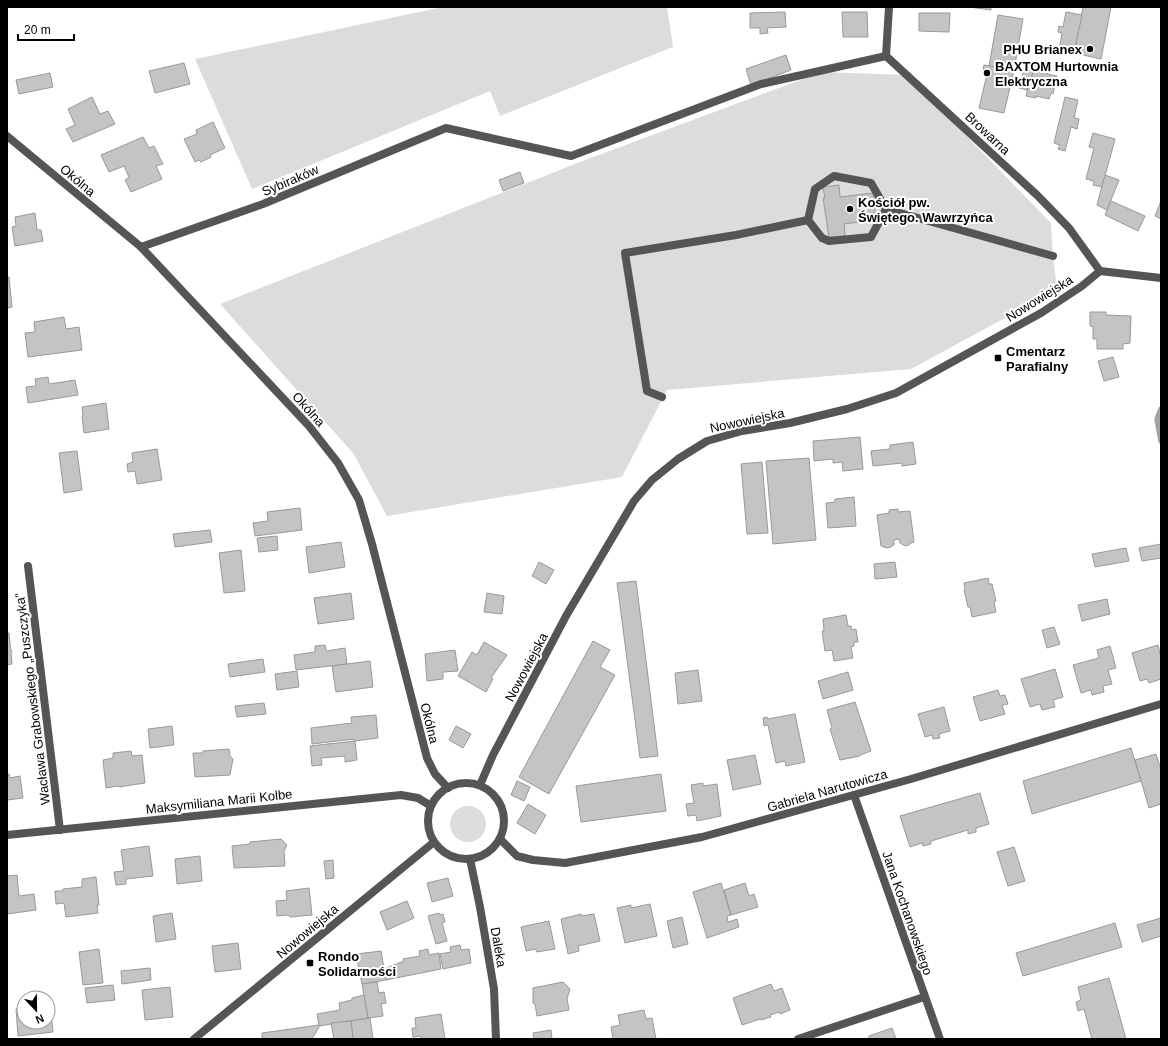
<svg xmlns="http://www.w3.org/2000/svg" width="1168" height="1046" viewBox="0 0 1168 1046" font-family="Arial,sans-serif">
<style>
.green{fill:#dcdcdc}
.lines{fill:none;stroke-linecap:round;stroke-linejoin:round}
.stream{stroke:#a3a3a3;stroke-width:5.5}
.building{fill:#c4c4c4;stroke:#999}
.street{stroke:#555;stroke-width:8}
.poi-dot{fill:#000;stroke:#fff;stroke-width:1.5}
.labels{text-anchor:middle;stroke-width:4;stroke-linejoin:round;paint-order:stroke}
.poi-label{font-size:13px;font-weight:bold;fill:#000;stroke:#fff;text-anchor:start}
.street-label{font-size:13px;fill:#000;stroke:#fff}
</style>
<rect width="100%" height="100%" fill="#fff"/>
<g class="green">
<polygon points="443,7 667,7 673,47 500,116 490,91 252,189 195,59"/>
<polygon points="822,72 907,75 1051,223 1053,256 1057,290 911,369 667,390 622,477 387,516 353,453 220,304 580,162"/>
<circle cx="468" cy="824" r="18"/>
</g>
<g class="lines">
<polyline class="stream" points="1161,409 1157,419 1161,441"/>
</g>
<g class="building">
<polygon points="969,7 991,7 991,10"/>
<polygon points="1083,7 1111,7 1101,59 1074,53"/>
<polygon points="785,12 786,27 767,28 768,33 760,34 760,28 750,28 750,13"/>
<polygon points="842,12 867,12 868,37 843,37"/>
<polygon points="1066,12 1082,15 1074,53 1059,50 1062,33 1058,32 1059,26 1063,27"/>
<polygon points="919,13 950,13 949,32 919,31"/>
<polygon points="998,15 1023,19 1014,70 989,66"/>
<polygon points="786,55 791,70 751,85 746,69"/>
<polygon points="184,63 190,84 155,93 149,71"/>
<polygon points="1034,64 1049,67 1047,74 1057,76 1053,94 1051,93 1049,99 1036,96 1036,98 1026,96"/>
<polygon points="984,65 1014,70 1004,113 979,108 988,70 983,69"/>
<polygon points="1024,69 1033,71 1030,85 1028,84 1027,90 1019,88"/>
<polygon points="50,73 53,87 19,94 16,80"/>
<polygon points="92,97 100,114 108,111 115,124 73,142 66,129 75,125 68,109"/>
<polygon points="1065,97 1078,100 1074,118 1079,119 1077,129 1071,127 1065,151 1058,149 1060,145 1054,143"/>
<polygon points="213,122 225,148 210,155 211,157 201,162 199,160 195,162 184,139 197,134 196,130"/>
<polygon points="1093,133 1115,139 1102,187 1093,185 1094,181 1086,179 1094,148 1089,147"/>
<polygon points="143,137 149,148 154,146 163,164 156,166 162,179 131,192 125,180 129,177 124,166 109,172 101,155"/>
<polygon points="520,172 524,183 503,191 499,180"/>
<polygon points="1105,175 1119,180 1107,210 1097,205"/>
<polygon points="839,185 840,197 873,193 876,220 844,224 845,236 829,237 823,198 825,198 823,187"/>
<polygon points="1111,201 1145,216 1138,231 1105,215"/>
<polygon points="1161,201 1161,219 1155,216"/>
<polygon points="35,213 37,230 41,230 43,241 15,246 12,227 16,226 15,217"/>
<polygon points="7,277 9,277 12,307 7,308"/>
<polygon points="1090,312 1106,312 1106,315 1131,316 1130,343 1123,344 1123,349 1097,349 1097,339 1093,339 1093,327 1090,326"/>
<polygon points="64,317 66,329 79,327 82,350 28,357 25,333 35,332 34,322"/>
<polygon points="1113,357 1119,377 1104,381 1098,361"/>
<polygon points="48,377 49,384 75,380 78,395 28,403 26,387 36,386 35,379"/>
<polygon points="106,403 109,429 84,433 82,417 83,416 82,407"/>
<polygon points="860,437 863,469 843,471 842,462 833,463 833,459 814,461 813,441"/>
<polygon points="913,442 916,464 902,466 902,463 873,466 871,451 890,449 890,445"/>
<polygon points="157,449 162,480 137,484 135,471 128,472 127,464 133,462 132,453"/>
<polygon points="77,451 82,490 64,493 59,453"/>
<polygon points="809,458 816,540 773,544 766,461"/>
<polygon points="762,462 768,533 747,534 741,464"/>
<polygon points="854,497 856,526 828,528 826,503 835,502 835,499"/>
<polygon points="300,508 302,530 255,536 253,523 268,521 267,512"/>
<polygon points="898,509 898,512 910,511 914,542 911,543 909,545 905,546 900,543 899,539 894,540 894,545 893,545 891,547 887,548 881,546 877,515 889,513 889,510"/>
<polygon points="210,530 212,542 175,547 173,534"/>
<polygon points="277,536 278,550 259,552 257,538"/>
<polygon points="341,542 345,567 309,573 306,547"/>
<polygon points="1161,544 1161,558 1142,561 1139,548"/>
<polygon points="1126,548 1129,561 1095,567 1092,554"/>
<polygon points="241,550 245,591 224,593 219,553"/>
<polygon points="539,562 554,570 546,584 532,576"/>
<polygon points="895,562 897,577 875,579 874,564"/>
<polygon points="988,578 989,584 992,584 996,601 994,602 996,612 972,617 970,607 968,607 964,590 965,589 964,583"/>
<polygon points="636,581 658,756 640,758 617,583"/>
<polygon points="351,593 354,619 318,624 314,598"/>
<polygon points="487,593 504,596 502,614 484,612"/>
<polygon points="1107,599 1110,614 1082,621 1078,605"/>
<polygon points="846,615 848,626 851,626 852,630 856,629 858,642 854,642 854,646 851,647 853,658 834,661 832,650 825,651 822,631 824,631 823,619"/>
<polygon points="1054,627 1060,644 1047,648 1042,630"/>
<polygon points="7,633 9,633 10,644 11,644 10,645 11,651 12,651 11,653 12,664 7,665"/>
<polygon points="593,641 610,650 600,667 615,675 549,794 519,777"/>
<polygon points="484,642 507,655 491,678 493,679 486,692 458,676 472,652 477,655"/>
<polygon points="325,645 326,651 345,648 347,664 296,670 294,655 315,652 315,646"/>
<polygon points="1158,645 1161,658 1161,679 1149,683 1147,679 1140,681 1132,653"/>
<polygon points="1110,646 1116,668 1108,670 1112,684 1103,686 1104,692 1092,695 1091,690 1081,693 1073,665 1099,658 1097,650"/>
<polygon points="455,650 458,671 443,672 443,679 427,681 425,654"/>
<polygon points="263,659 265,672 230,677 228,664"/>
<polygon points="370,661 373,687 336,692 332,666"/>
<polygon points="1055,669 1063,697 1053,700 1055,707 1042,710 1040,704 1030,707 1021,679"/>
<polygon points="698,670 702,701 678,704 675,673"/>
<polygon points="297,671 299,687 277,690 275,674"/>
<polygon points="848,672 853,690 823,699 818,681"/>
<polygon points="998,690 1000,696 1005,695 1008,704 1002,705 1005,714 980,721 973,697"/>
<polygon points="855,702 871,751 860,755 860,756 840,760 830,729 832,728 827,710"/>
<polygon points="264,703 266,714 237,717 235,706"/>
<polygon points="944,707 950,731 939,734 940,738 933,739 932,735 925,737 918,714"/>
<polygon points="795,714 805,762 786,766 785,761 776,763 768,725 764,726 763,718 767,717 768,719"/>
<polygon points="376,715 378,738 354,741 354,739 312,744 311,728 352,723 351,717"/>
<polygon points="172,726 174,745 150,748 148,729"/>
<polygon points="456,726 471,734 463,748 449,740"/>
<polygon points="355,741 357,760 345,762 345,756 321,758 322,765 312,766 310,746"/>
<polygon points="1131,748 1141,781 1032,814 1023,781"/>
<polygon points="229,749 230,756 233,759 230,775 195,777 193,753 203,753 203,751"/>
<polygon points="131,751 132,756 142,755 145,783 119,787 118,786 106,788 103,760 113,758 113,753"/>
<polygon points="1156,754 1161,770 1161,804 1149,808 1135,760"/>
<polygon points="755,755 761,784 733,790 727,760"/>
<polygon points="7,774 9,774 10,778 20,776 23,798 7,800"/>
<polygon points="661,774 666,811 581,822 576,786"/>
<polygon points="517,781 530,787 524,801 511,795"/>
<polygon points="703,783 703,786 717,784 721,816 697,821 696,815 688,816 686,804 694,803 691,785"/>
<polygon points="980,793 989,824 976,828 976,832 968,834 968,830 931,841 931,844 923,846 922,843 910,847 900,816"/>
<polygon points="528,804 546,815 535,834 517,823"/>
<polygon points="281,839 287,845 284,851 285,866 234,868 232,846 250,844 250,842"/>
<polygon points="149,846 153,876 126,879 126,884 116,885 114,872 124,871 121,850"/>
<polygon points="1014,847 1025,881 1008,886 997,852"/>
<polygon points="200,856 202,881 177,884 175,859"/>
<polygon points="333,860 334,878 326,879 324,861"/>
<polygon points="17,875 19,896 34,894 36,910 7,914 7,876"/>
<polygon points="96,877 99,905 97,905 98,913 66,917 64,903 56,904 55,891 63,891 63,889 82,887 82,879"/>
<polygon points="448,878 453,896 432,902 427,883"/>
<polygon points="721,883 731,915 727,916 728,922 737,919 739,927 707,938 693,892"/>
<polygon points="745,883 749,896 754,894 758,907 731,915 724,890"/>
<polygon points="309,888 312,915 290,917 288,915 277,916 276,901 287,900 286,891"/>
<polygon points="407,901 414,918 387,930 380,912"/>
<polygon points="650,904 657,936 625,943 617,908 631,905 631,908"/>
<polygon points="172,913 176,939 156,942 153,916"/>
<polygon points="439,913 440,915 443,914 445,922 442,923 447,941 436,944 428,916"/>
<polygon points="581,914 581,916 594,914 600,941 578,946 579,951 568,954 561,919"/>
<polygon points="682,917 688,944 673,948 667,921"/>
<polygon points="1161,918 1161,936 1142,942 1137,925"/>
<polygon points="549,921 555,949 537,952 535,949 526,951 521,927"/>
<polygon points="1115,923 1122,947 1023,976 1016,953"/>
<polygon points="238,943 241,969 215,972 212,946"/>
<polygon points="460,945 461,950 469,949 471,963 443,969 440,954 451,952 450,947"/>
<polygon points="99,949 103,983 83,985 79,952"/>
<polygon points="428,949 429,955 439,953 441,969 386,980 384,969 404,961 403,959 420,956 419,951"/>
<polygon points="381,951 386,980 362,984 356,954"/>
<polygon points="150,968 151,980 122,984 121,971"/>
<polygon points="1109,978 1126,1039 1092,1039 1084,1009 1078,1011 1076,1002 1081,1000 1078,987"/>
<polygon points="377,982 379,993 384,992 386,1003 381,1004 383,1016 368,1018 362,984"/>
<polygon points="563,982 570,989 567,999 569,1010 537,1016 535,1004 533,1003 533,988"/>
<polygon points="771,984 774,991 782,988 790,1010 780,1014 779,1012 770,1015 771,1017 761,1020 760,1019 742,1025 733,998"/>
<polygon points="113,985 115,1000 87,1003 85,988"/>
<polygon points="170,987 173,1017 145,1020 142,990"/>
<polygon points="364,995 368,1018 319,1026 317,1014 340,1010 339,1003 352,1000 352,998"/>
<polygon points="48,1005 50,1005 53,1032 18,1036 16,1009 24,1008 24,1022 48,1022"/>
<polygon points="644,1010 646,1019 652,1018 656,1039 613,1039 611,1027 620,1025 618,1015"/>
<polygon points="441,1014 445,1039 421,1039 421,1036 413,1037 412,1028 416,1028 415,1018"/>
<polygon points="370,1018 373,1039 353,1039 351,1021"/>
<polygon points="351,1021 353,1039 334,1039 331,1023"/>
<polygon points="319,1025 319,1027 312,1039 262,1039 262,1033"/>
<polygon points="892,1028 896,1039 866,1039 869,1038 869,1036"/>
<polygon points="551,1030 552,1039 534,1039 533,1033"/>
</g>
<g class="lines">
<g class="street">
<polyline points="889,7 886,56 1038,196 1069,228 1100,271"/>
<polyline points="7,136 141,247 309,426 338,463 359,500 372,544 427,758 435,774 448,788"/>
<polyline points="808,220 815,189 834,176 871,183 886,209"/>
<polyline points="141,247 263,204 446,128 571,156 761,84 886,56"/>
<polyline points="1100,271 1161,278"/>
<polyline points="662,397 647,391 625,253 736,235 808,220 822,238 829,241 871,237 886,209 1053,256"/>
<polyline points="28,566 60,830"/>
<circle cx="466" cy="821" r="38"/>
<polyline points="480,785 493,755 566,616 634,501 652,480 678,459 707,441 742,431 790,423 847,409 896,393 1041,313 1082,286 1100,271"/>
<polyline points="854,795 940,1039"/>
<polyline points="7,835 401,795 418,798 431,806"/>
<polyline points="500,839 517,856 533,860 565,863 702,837 911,779 1161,704"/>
<polyline points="470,859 480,907 494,989 496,1039"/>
<polyline points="194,1039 434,842"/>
<polyline points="798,1039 924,997"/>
</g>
</g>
<g class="poi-dot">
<circle cx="1090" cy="49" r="4"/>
<circle cx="987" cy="73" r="4"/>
<circle cx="850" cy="209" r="4"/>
<rect x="994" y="354" width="8" height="8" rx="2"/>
<rect x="306" y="959" width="8" height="8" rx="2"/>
</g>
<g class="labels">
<g class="poi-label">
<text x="1082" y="54" text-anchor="end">PHU Brianex</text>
<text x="995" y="71">BAXTOM Hurtownia<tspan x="995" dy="15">Elektryczna</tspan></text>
<text x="858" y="207">Kościół pw.<tspan x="858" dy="15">Świętego. Wawrzyńca</tspan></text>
<text x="1006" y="356">Cmentarz<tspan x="1006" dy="15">Parafialny</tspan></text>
<text x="318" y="961">Rondo<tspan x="318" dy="15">Solidarności</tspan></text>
</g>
<g class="street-label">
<text transform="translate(988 133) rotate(43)" y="5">Browarna</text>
<text transform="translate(78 180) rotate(40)" y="5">Okólna</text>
<text transform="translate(290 180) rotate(-23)" y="5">Sybiraków</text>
<text transform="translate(1039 298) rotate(-32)" y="5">Nowowiejska</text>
<text transform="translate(309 409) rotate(48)" y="5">Okólna</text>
<text transform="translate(747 420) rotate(-12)" y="5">Nowowiejska</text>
<text transform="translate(526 667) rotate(-62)" y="5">Nowowiejska</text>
<text transform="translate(32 699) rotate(-97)" y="5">Wacława Grabowskiego „Puszczyka”</text>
<text transform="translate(430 723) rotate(76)" y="5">Okólna</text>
<text transform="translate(827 790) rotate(-16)" y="5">Gabriela Narutowicza</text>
<text transform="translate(219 801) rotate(-6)" y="5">Maksymiliana Marii Kolbe</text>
<text transform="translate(908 913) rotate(71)" y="5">Jana Kochanowskiego</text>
<text transform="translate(307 931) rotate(-40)" y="5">Nowowiejska</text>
<text transform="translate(499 947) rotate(80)" y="5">Daleka</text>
</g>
</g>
<rect width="1168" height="1046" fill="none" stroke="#000000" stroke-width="16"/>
<g transform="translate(36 1010) rotate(158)"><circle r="19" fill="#ffffff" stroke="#999999"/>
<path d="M0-3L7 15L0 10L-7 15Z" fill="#000000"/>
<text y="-6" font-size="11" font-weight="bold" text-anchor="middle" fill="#000000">N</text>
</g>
<path d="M18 34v6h56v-6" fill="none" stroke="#000000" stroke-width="2"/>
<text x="24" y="34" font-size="12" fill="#000000" stroke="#ffffff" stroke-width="3" paint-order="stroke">20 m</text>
</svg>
